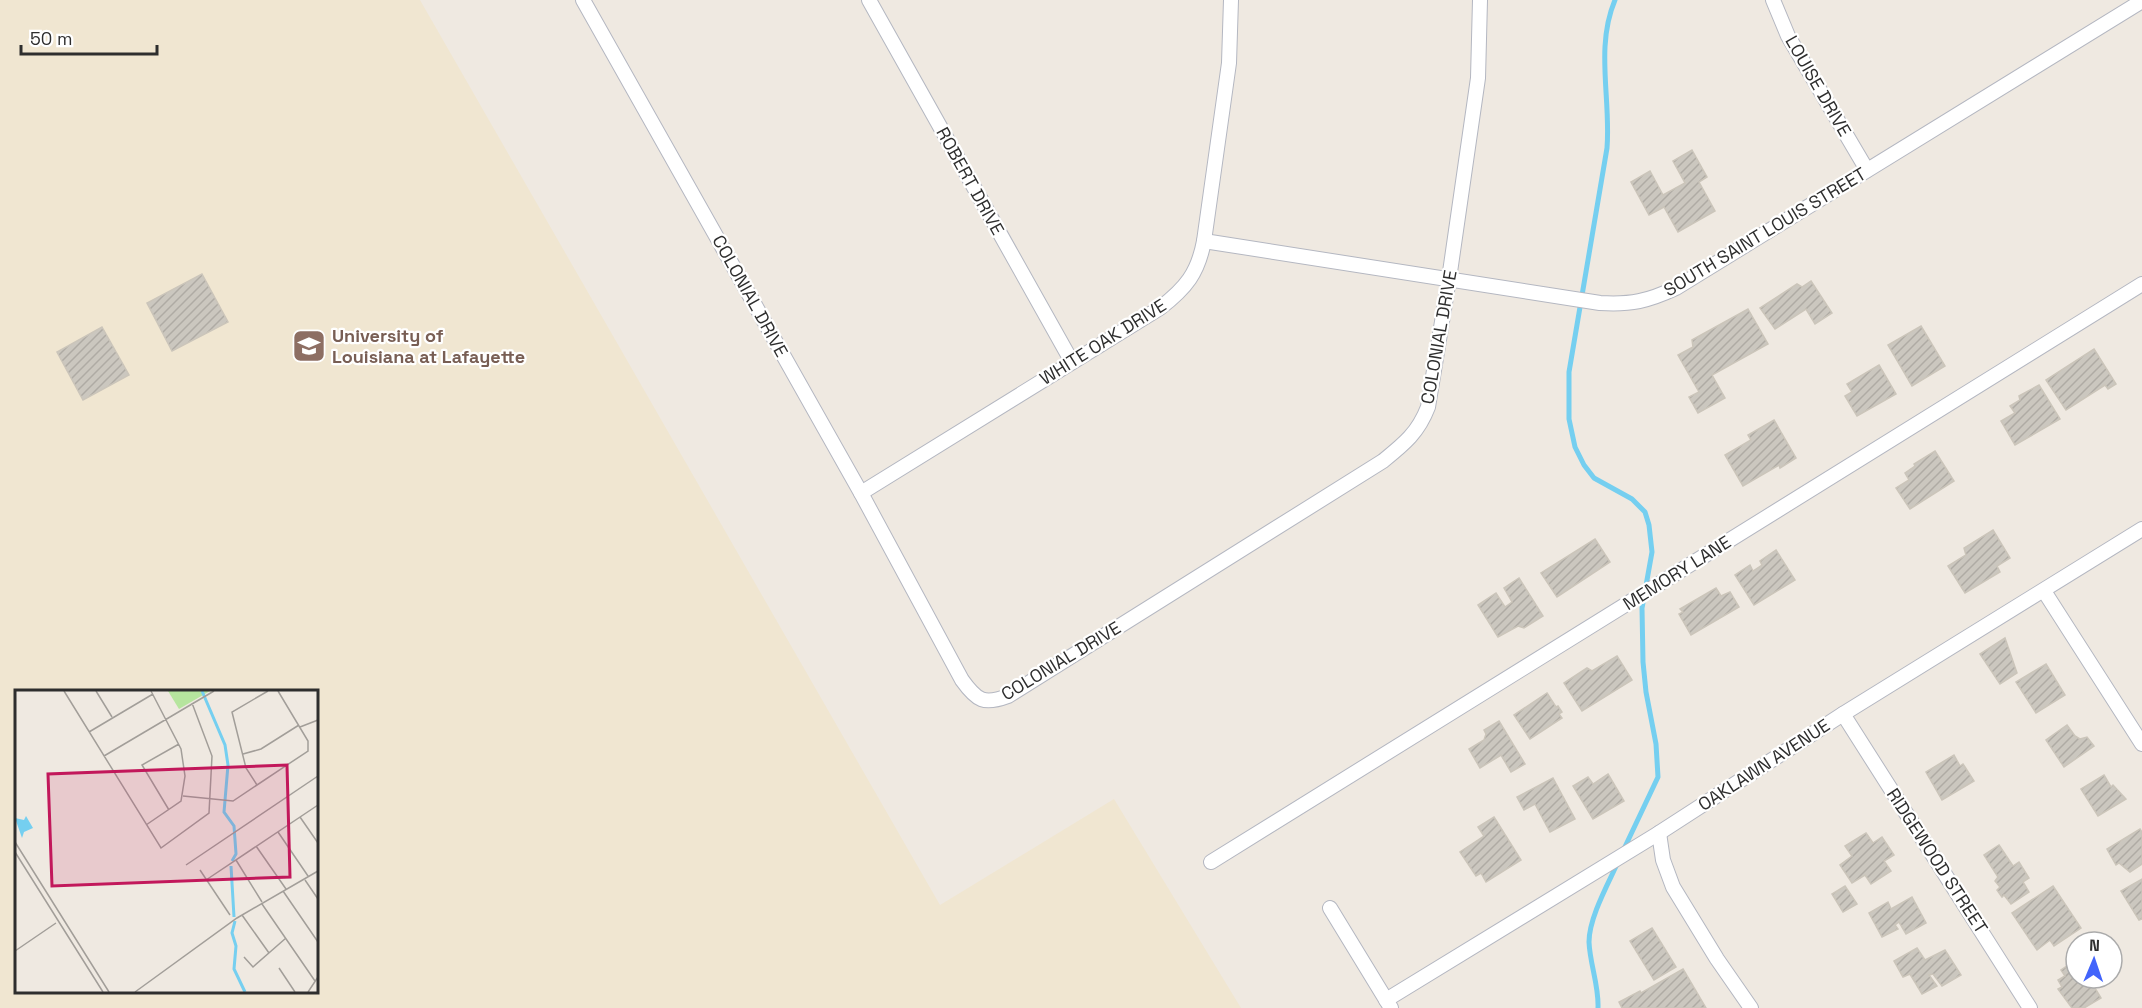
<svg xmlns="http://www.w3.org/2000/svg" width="2142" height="1008" viewBox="0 0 2142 1008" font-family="'Space Grotesk',sans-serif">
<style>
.education{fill:#f0e6d1;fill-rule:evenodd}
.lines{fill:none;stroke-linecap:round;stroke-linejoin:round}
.stream{stroke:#75cff0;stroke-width:5}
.building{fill:url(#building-hatch);stroke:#cbc5ba;stroke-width:1.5}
.minor-casing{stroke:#b4b7c1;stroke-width:16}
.minor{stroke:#fff;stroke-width:14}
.labels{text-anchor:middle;stroke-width:4.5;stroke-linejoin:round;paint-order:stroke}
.street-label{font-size:18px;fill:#2e2e2e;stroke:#fff}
.education-label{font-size:18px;font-weight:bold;fill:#785e54;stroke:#fff;text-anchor:start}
.inset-river{fill:none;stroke:#75cff0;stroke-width:3}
.inset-road{fill:none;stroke:#a29e99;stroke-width:1.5}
.view{fill:#c2185b;fill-opacity:0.15;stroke:#c2185b;stroke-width:3}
.inset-edge{fill:none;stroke:#2e2e2e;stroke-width:3}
</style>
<defs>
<pattern id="building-hatch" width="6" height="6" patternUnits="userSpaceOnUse" patternTransform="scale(1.5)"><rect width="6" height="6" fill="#cbc7bf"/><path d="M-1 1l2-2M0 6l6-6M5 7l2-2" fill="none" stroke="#afaba4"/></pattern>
</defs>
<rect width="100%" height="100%" fill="#efe9e1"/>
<path class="education" d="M 0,0 L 420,0 L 940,905 L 1114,799 L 1241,1008 L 0,1008 ZM 16,692 L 316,692 L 316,992 L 16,992 Z"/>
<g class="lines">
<g class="stream">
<path d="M 1615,0 C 1595,47 1611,99 1607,148 L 1569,372 L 1569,419 L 1575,447 L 1584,465 L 1594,478 L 1632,499 L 1645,512 L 1649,525 L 1652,552 L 1642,608 L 1643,662 L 1646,692 L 1656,744 L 1658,777 L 1623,851"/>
<path d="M 1598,1008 C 1599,985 1590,965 1589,942 C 1589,918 1608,884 1618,862"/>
</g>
</g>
<g class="building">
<polygon points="1692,150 1707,177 1699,182 1715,211 1678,232 1664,207 1649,215 1631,182 1650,171 1663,195 1685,183 1673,161"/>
<polygon points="202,274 228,322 172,351 147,303"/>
<polygon points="1811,281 1832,313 1815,324 1806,309 1775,329 1760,308 1797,284 1802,287"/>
<polygon points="1748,309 1768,344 1712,375 1725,398 1698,413 1689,397 1699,392 1678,355 1693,347 1692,340"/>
<polygon points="1921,326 1945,366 1912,386 1888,345"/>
<polygon points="102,327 129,375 83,400 57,352"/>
<polygon points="2094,349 2116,384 2108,389 2105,385 2066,410 2046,380"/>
<polygon points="1879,365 1896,394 1857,416 1845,396 1852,392 1847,384"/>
<polygon points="2039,385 2060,419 2015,445 2001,421 2015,413 2010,406 2020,400 2019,396"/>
<polygon points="1774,420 1796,458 1780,468 1779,465 1743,486 1725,455 1751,440 1748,435"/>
<polygon points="1935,451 1954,481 1910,509 1896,488 1909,480 1905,473 1915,466 1914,464"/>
<polygon points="1993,530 2010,558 1997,566 2000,572 1965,593 1948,566 1966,555 1964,548"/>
<polygon points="1595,539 1610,562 1557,597 1541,573"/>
<polygon points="1776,550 1795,580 1754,605 1735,575 1750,565 1753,571 1762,565 1760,561"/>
<polygon points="1519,578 1543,616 1524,628 1518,626 1498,637 1478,605 1496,593 1505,607 1512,602 1504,588"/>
<polygon points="1716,588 1721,596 1730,592 1739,607 1691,635 1679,614 1683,612 1680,609"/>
<polygon points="2005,638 2017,673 2000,684 1980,654"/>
<polygon points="1617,656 1632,680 1582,711 1564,683 1587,668 1592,671"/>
<polygon points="2046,664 2065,695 2036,713 2016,682"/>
<polygon points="1547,693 1556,707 1558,706 1562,712 1559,714 1562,718 1530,739 1514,715"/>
<polygon points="1499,721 1525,764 1511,772 1501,755 1480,768 1469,749 1484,740 1486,734 1484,730"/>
<polygon points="2067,725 2075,736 2080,739 2087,737 2094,746 2064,767 2046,740"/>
<polygon points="1954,755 1960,766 1963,764 1965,767 1974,781 1942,800 1926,772"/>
<polygon points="1608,774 1624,801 1593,819 1573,786 1588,777 1593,784"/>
<polygon points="2104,775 2111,787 2113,785 2126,799 2098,816 2081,789"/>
<polygon points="1553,778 1575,819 1550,832 1535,804 1524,810 1517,797"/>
<polygon points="1494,817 1521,860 1486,882 1481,873 1476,876 1460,852 1484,836 1478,827"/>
<polygon points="2140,829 2142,832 2142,864 2130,872 2119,863 2116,865 2107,849"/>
<polygon points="1866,833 1873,843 1882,837 1894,855 1884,861 1891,871 1871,884 1865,875 1852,883 1840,865 1852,856 1845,846"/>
<polygon points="1999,845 2013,866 2019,862 2029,878 2023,882 2029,892 2011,904 2004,895 2002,897 1997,890 2000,887 1995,881 1998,877 1984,855"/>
<polygon points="2142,879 2142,919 2139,920 2121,891"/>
<polygon points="1845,886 1857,904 1843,912 1832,894"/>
<polygon points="2053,886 2081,928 2054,946 2050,940 2037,950 2012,913"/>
<polygon points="1912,897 1926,923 1906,934 1899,922 1895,925 1898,929 1882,937 1869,913 1888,902 1891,909"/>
<polygon points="1652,928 1676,967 1654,980 1630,941"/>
<polygon points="1917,948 1925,960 1945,950 1961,975 1942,986 1933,974 1929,975 1937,986 1922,994 1910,974 1903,977 1894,961"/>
<polygon points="2076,960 2076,978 2089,978 2101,998 2084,1008 2072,1008 2058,989 2062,987 2058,980 2065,976 2061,970"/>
<polygon points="1683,969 1706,1008 1622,1008 1619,1002 1640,991 1641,993"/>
</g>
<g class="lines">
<defs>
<g id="minor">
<path d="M 583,0 L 861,493 L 962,680 C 977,701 984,705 1008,696 L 1383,461 C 1404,444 1418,433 1428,407 L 1449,279 L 1478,78 L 1480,0"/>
<polyline points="869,0 1072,362"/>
<polyline points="1773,0 1788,36 1867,170"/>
<path d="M 1204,241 L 1600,303 C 1631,305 1648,301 1676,288 L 2142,1"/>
<path d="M 861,493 L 1160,308 C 1186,288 1198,273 1204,241 L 1229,63 L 1231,0"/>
<polyline points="2044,591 2142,744"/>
<polyline points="1843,714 2030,1008"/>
<polyline points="1659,833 1663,860 1673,887 1717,959 1751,1008"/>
<polyline points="1211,862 2142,284"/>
<polyline points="1330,908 1391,1008"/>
<polyline points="1386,1000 1659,833 1843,714 2142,529"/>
</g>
</defs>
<use href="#minor" class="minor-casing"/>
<use href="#minor" class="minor"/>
</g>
<defs>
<symbol id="university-square" viewBox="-11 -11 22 22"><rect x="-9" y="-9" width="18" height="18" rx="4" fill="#8d6e63" stroke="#fff"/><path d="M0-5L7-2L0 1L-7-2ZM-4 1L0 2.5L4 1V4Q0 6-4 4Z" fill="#fff"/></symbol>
</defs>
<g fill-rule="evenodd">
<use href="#university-square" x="290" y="327" width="38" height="38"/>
</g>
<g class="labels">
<g class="street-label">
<text transform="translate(1818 86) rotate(60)" y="6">LOUISE DRIVE</text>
<text transform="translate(970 181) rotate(61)" y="6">ROBERT DRIVE</text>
<text transform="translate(1765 232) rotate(-31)" y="6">SOUTH SAINT LOUIS STREET</text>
<text transform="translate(750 296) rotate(61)" y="6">COLONIAL DRIVE</text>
<text transform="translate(1439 337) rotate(-80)" y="6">COLONIAL DRIVE</text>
<text transform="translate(1103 342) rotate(-32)" y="6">WHITE OAK DRIVE</text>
<text transform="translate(1677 573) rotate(-32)" y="6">MEMORY LANE</text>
<text transform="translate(1061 661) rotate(-31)" y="6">COLONIAL DRIVE</text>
<text transform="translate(1764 765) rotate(-33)" y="6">OAKLAWN AVENUE</text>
<text transform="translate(1937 861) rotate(57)" y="6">RIDGEWOOD STREET</text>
</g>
<g class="education-label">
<text x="332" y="342">University of<tspan x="332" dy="21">Louisiana at Lafayette</tspan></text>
</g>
</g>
<g transform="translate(15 690)">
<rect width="303" height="303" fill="#efe9e1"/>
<path d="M 153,1 L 195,1 L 164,19 Z" fill="#b6e59e"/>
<path d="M 11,126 L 18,138 L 9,142 L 7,148 L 0,128 L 9,130 Z" fill="#75cff0"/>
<path class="inset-river" d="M 187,1 L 210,55 L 213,75 L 209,122 L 219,136 L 221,164 L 217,171M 216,176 L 219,227M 220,231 L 217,243 L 221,256 L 219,279 L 230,302"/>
<path class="inset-road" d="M 49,1 L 146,158 L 194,123 L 197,66 L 177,13M 81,1 L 97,27M 285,37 L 303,30M 74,42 L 138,4M 228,64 L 246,59 L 284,35M 89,66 L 199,1M 242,95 L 231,78 L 217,22 L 253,1M 168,106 L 218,111 L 293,61 L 293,51 L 263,1M 154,120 L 127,75 L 164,54M 285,127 L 303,153M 131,135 L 166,111 L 170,86 L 166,59 L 136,1M 263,142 L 293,186M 0,152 L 94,302M 241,156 L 271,199M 0,162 L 88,302M 221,170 L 247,212M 171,175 L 303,86M 185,180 L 215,225M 191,190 L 303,115M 290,190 L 303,209M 268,201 L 303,252M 247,214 L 300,291M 227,225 L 254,263M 0,261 L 41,233M 229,267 L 238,277 L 271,248M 264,278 L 280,302M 120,302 L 222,228 L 303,181M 293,302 L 303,287"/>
<path class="view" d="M 272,75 L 275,187 L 37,196 L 33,84 Z"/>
<rect width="303" height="303" class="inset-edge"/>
</g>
<g transform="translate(2094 960) rotate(2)"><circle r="28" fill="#ffffff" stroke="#ababab" stroke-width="1.5"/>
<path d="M0-4.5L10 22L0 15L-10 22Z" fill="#4264fb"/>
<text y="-9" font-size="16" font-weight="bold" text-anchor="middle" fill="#2e2e2e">N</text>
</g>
<path d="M21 45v9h136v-9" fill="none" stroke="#2e2e2e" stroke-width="3"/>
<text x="30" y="45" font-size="18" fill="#2e2e2e" stroke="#ffffff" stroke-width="4.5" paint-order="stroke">50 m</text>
</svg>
